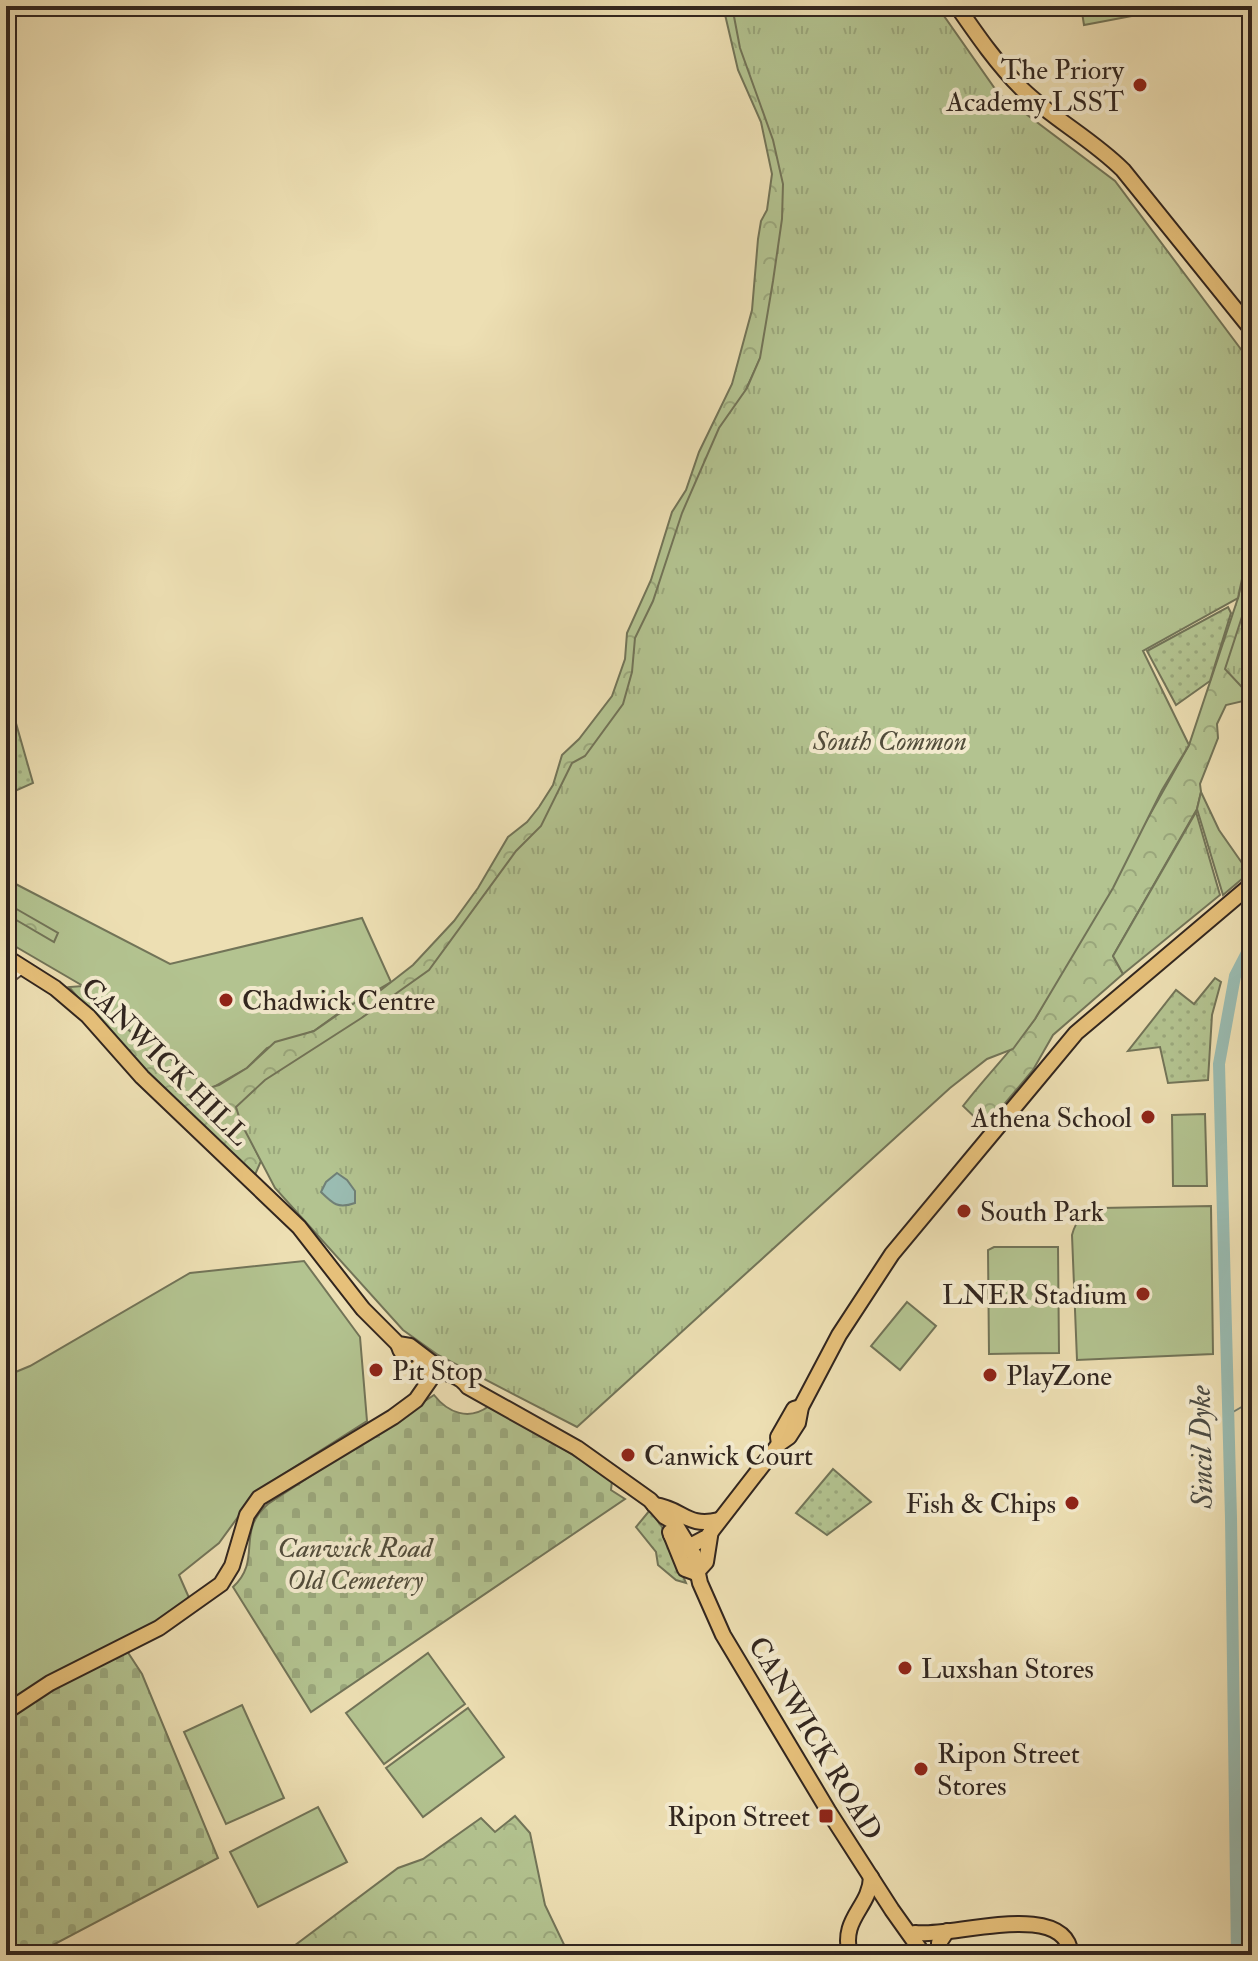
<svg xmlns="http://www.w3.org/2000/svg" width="1258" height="1961" viewBox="0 0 1258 1961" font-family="'IM FELL Double Pica',serif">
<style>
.grass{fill:#b3c390;stroke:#727458;stroke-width:2}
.forest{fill:url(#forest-crowns);stroke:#727458;stroke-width:2}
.cemetery{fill:url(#cemetery-stones);stroke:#727458;stroke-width:2}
.park{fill:url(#park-tufts);stroke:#727458;stroke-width:2}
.garden{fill:url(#garden-dots);stroke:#727458;stroke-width:2}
.water{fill:#9abcb2;stroke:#708077;stroke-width:2}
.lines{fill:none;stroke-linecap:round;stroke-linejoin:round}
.stream{stroke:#708077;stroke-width:2}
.river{stroke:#9abcb2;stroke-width:12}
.minor-casing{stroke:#615444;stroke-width:15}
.major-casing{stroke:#32261f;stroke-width:18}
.minor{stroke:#f3eace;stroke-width:11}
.major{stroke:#e6c07a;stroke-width:14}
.poi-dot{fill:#8f2418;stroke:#f3eace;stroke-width:3}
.labels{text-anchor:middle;stroke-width:8;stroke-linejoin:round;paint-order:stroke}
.poi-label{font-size:28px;fill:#32261f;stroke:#f3eace;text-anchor:start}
.park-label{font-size:28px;font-style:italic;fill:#524d3b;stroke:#f3eace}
.street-label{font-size:28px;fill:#32261f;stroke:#f3eace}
.water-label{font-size:30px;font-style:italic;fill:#4c4c44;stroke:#f3eace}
</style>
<defs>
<pattern id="forest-crowns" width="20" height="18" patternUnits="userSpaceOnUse" patternTransform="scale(2)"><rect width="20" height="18" fill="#b3c390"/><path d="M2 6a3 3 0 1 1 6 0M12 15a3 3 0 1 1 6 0" fill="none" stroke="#9aa77c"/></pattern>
<pattern id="cemetery-stones" width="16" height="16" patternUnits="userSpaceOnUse" patternTransform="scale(2)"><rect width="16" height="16" fill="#b3c390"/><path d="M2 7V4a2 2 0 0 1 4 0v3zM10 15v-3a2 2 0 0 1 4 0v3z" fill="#9aa77c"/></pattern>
<pattern id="park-tufts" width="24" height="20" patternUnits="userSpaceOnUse" patternTransform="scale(2)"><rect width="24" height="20" fill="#b3c390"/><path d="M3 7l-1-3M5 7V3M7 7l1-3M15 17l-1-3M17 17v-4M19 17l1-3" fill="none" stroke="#9aa77c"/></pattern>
<pattern id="garden-dots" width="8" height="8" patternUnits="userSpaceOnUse" patternTransform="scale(2)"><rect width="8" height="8" fill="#b3c390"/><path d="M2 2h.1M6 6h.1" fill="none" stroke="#9aa77c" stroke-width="1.8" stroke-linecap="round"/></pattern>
</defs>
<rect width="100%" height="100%" fill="#eddfb3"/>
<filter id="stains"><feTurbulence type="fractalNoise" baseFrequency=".0025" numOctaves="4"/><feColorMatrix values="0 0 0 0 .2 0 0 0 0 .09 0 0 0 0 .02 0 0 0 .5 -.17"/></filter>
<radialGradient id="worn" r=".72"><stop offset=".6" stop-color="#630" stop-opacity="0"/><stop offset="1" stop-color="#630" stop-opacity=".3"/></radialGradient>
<g class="grass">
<polygon points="1081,6 1130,6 1132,16 1084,25"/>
<polygon points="6,879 170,964 362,918 391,982 343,1010 314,1031 267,1048 247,1068 210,1089 168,1057 163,1052 161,1046 148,1036 140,1040 97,1002 83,986 6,941"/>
<polygon points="1205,1114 1207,1186 1173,1186 1172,1115"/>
<path d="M 1211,1206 L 1213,1354 L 1077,1360 L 1072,1235 C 1076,1219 1084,1213 1100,1208 Z"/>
<polygon points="994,1247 1058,1247 1059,1353 989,1354 988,1250"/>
<polygon points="304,1261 360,1337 367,1421 257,1491 219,1543 179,1575 190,1600 157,1622 6,1706 6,1376 30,1366 190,1273"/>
<polygon points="907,1302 936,1326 900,1370 871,1346"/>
<polygon points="428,1653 465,1704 384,1764 346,1713"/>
<polygon points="242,1705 284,1798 226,1824 184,1732"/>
<polygon points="468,1708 504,1757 423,1817 386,1768"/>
<polygon points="318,1807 347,1862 258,1907 230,1852"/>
</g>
<g class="forest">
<polygon points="723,6 782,6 817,235 747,387 663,646 570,786 475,945 363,1017 250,1139 261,1161 254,1177 146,1077 69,987 83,986 97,1002 140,1040 148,1036 159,1042 168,1057 209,1088 219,1085 247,1068 275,1042 314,1031 356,1002 381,990 413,965 454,921 478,888 508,837 527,822 539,807 553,785 562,755 579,739 612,696 625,659 627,633 651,580 672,512 686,490 699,452 732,384 752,310 758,239 761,221 767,210 772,174 761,122 738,70"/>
<path d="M 1252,532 L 1252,675 L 1245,691 L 1252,699 L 1226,705 L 1217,724 L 1218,738 L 1200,784 L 1201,792 L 1197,809 L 1113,956 L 1123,974 L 1053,1035 L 1033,1070 L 985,1127 L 963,1106 C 986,1076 1012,1050 1035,1019 L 1189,745 L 1238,598 Z"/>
<polygon points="6,903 58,933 54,942 6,914"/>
<polygon points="515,1816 530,1833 545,1905 569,1955 288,1955 294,1946 398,1868 423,1859 481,1818 495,1832"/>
</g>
<g class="cemetery">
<path d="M 434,1395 C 448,1413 469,1421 489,1406 L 546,1437 L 612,1481 L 611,1490 L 625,1499 L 311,1712 L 233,1587 C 263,1559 235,1532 268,1504 Z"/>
<polygon points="125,1648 142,1674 218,1858 34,1955 6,1955 6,1717 56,1683"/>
</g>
<g class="park">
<polygon points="732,6 937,6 998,93 1115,181 1252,364 1252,532 1238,598 1143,651 1189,745 1162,790 1113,888 1035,1019 1013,1049 987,1059 950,1088 577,1427 438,1355 403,1330 275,1188 241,1123 236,1107 265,1080 363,1017 429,970 516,851 541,826 572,763 585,756 623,704 632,672 635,638 653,601 682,513 719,428 747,388 760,358 773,281 782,219 783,184 773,140 740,48"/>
<polygon points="1252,586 1252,698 1225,669"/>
<polygon points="1201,792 1219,830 1249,873 1223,895 1197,809"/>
<polygon points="1196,812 1220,895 1123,974 1113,956"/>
</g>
<g class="garden">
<polygon points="1228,607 1231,613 1210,681 1176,705 1147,651"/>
<polygon points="6,688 33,783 6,795"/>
<polygon points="1215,978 1221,982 1212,1015 1208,1080 1168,1083 1160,1047 1128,1051 1176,990 1194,1004"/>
<polygon points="833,1469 871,1502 827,1535 796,1513"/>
<polygon points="650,1510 662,1527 686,1583 676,1580 658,1565 656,1552 636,1527"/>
</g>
<path class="water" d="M 337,1173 L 347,1180 L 355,1191 L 355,1203 C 338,1209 333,1204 321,1192 L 326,1182 Z"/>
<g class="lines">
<polyline class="stream" points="1226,1416 1252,1401"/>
<polyline class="river" points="1237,1955 1231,1518 1219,1064 1235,976 1252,943"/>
<defs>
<polyline id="minor" points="6,979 22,967"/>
<g id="major">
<path d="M 957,6 C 977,35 997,64 1022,89 C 1053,119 1092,139 1123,170 L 1252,330"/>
<polyline points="6,957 55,988 88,1016 142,1077 299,1227 363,1309 398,1344 410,1346 431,1362 440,1374"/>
<path d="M 398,1344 C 408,1379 451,1362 468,1387 L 577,1448 L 650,1500 L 665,1517 L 674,1522 L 694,1555 L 700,1583 L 723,1635 L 829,1812 L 892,1910 L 924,1955"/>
<polyline points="779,1444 778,1437 794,1409 801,1407"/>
<path d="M 654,1505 C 684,1509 686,1528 719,1520"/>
<polyline points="670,1532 685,1569 696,1573"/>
<polyline points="671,1535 692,1545 707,1537 779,1444 789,1437 798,1423 801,1407 839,1335 892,1254 1076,1033 1252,884"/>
<polyline points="696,1573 706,1562 711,1530"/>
<polyline points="6,1712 50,1683 159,1628 221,1584 232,1566 247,1515 259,1498 393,1417 416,1400 432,1377 439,1373"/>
<path d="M 915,1933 C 951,1938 1066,1898 1071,1955"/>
<path d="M 850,1955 C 840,1918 870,1908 871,1877"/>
<polyline points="939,1955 939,1943 947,1931"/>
</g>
</defs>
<use href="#minor" class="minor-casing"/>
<use href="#major" class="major-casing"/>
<use href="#minor" class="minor"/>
<use href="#major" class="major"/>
</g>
<g class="poi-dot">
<circle cx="1140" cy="85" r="8"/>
<circle cx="226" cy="1000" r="8"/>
<circle cx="1148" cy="1117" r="8"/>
<circle cx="964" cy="1211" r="8"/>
<circle cx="1143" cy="1294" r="8"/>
<circle cx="376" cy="1370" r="8"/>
<circle cx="990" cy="1375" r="8"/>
<circle cx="628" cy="1455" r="8"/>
<circle cx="1072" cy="1503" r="8"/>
<circle cx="905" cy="1668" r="8"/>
<circle cx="921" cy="1769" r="8"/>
<rect x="818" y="1808" width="16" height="16" rx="4"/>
</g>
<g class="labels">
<g class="poi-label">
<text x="1124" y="79" text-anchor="end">The Priory<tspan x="1124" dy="32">Academy LSST</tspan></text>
<text x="242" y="1010">Chadwick Centre</text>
<text x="1132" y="1127" text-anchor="end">Athena School</text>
<text x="980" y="1221">South Park</text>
<text x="1127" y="1304" text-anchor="end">LNER Stadium</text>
<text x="392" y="1380">Pit Stop</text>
<text x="1006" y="1385">PlayZone</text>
<text x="644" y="1465">Canwick Court</text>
<text x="1056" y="1513" text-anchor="end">Fish &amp; Chips</text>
<text x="921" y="1678">Luxshan Stores</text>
<text x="937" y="1763">Ripon Street<tspan x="937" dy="32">Stores</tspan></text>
<text x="810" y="1826" text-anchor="end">Ripon Street</text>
</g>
<g class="park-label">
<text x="890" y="750">South Common</text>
<text x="355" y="1557">Canwick Road<tspan x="355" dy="32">Old Cemetery</tspan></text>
</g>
<g class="street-label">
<text transform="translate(166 1061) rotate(45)" y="10">CANWICK HILL</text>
<text transform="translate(816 1738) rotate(59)" y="10">CANWICK ROAD</text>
</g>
<g class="water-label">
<text transform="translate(1201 1447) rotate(-91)" y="10">Sincil Dyke</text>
</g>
</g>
<rect width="1258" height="1961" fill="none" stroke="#eddfb3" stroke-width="32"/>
<rect x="8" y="8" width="1242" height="1945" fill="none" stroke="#32261f" stroke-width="4"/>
<rect x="16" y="16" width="1226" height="1929" fill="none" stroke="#32261f" stroke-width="2"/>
<rect width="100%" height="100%" filter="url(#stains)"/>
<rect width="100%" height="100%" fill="url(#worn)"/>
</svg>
